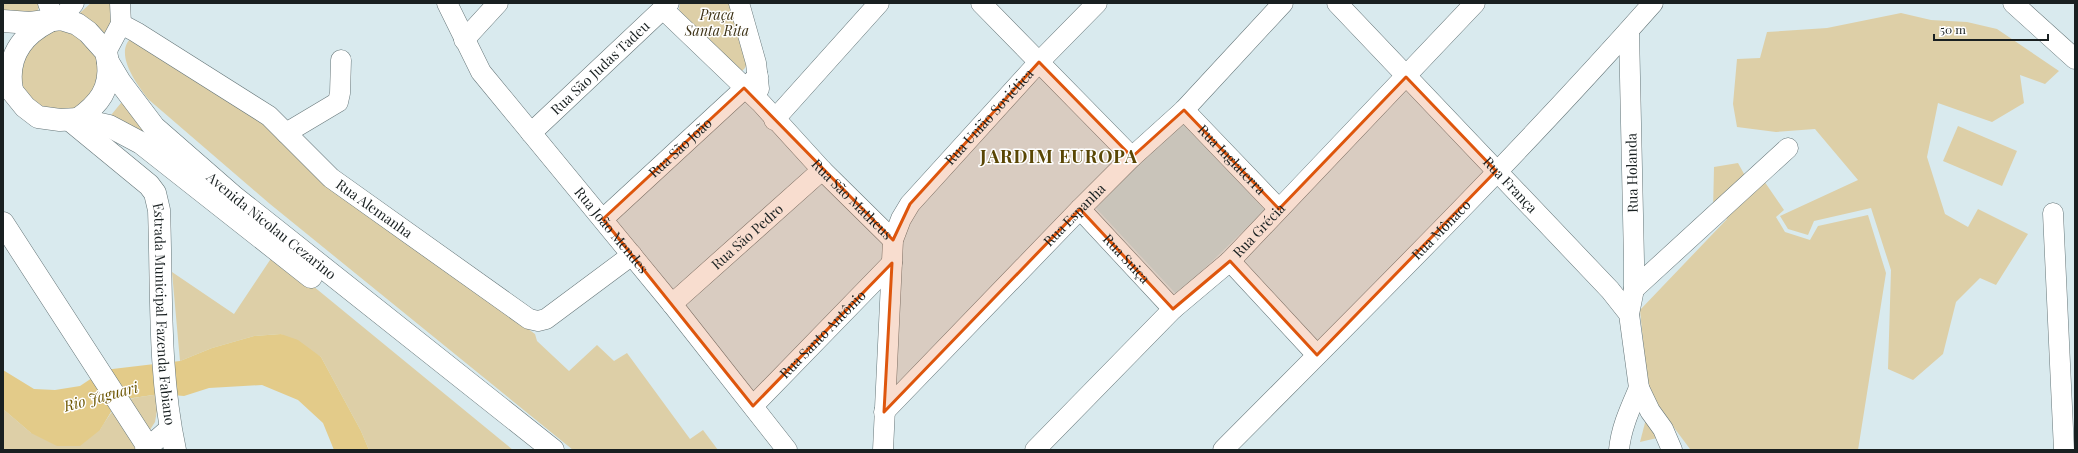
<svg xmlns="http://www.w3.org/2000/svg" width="2078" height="453" viewBox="0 0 2078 453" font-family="'Playfair Display',serif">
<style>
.built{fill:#c5e0e5}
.green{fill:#ddcfa7}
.water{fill:#e3cb89}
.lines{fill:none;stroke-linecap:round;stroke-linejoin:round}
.minor-casing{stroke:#667679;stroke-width:21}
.major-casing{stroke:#667679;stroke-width:23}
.minor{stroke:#fff;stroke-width:20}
.major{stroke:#fff;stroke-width:22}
.marked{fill:#de560d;fill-opacity:0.2;stroke:#de560d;stroke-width:3;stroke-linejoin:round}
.labels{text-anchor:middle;stroke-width:3;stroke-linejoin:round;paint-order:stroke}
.park-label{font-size:14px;font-style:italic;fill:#3e3316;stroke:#fff}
.street-label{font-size:14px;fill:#192021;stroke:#fff}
.water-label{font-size:15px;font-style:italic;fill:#6c5500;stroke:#fff}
.district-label{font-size:18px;font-weight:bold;letter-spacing:1px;fill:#594604;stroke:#fff}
</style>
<rect width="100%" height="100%" fill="#d9eaee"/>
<polygon class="built" points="1186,121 1265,210 1177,295 1096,208 1141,162"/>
<g class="green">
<polygon points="3,3 40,3 40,4 37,13 3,16"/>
<path d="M 91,3 L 111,3 L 113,40 C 100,28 90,23 73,19 Z"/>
<polygon points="680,3 732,3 747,63 745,68 741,72 681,14 679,9"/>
<polygon points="1901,13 1931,20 1967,22 1997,29 2059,71 2045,84 2020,75 2024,103 1992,122 1938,103 1927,157 1945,214 1968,227 1978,209 2028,234 1996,285 1980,278 1956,302 1943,354 1913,380 1888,369 1891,270 1871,208 1814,221 1808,235 1788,229 1780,216 1858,180 1815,129 1776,132 1737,127 1733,104 1737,59 1760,58 1767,32 1827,28"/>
<polygon points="57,27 78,32 102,63 97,91 76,109 61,113 35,107 19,85 25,47"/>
<path d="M 132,37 L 142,38 L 283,138 L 331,184 L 535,334 L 537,341 L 569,371 L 597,345 L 614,361 L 627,353 L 690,439 L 703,430 L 718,450 L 573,450 L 270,204 L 148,99 C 137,84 113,53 132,37 Z"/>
<polygon points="125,92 164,139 107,120 121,103"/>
<polygon points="1958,126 2017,151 2002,186 1943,161"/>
<polygon points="1738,163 1748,181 1762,178 1784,210 1776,217 1785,232 1810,240 1818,226 1868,215 1886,273 1858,450 1690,449 1648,393 1640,310 1727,219 1724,209 1713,212 1714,167"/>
<polygon points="274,254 513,450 369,450 361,431 321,357 281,334 254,336 212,348 180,361 172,272 234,314"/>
<path d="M 160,394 L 155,422 L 137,450 L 3,450 L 3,409 L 31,433 L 100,430 C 121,396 122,400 160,394 Z"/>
<polygon points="1646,419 1657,438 1640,442"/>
</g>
<polygon class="water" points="281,334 298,340 321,357 361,431 369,450 334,450 323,423 298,400 262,385 209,388 184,396 160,394 126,399 114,407 100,430 80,446 57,446 31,433 3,409 3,370 34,389 55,390 80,386 104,370 180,361 212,348 254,336"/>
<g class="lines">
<defs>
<g id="minor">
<polyline points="48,3 54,19"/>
<path id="s1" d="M 447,3 L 481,72 L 672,304 L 787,450"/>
<polyline points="739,3 756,63 759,89"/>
<polyline points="981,3 1132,157"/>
<path id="s2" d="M 1337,3 L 1610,290 L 1629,314 L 1639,388 L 1650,411 L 1663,429 L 1672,450"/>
<polyline points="2013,3 2075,59"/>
<path id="s3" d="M 664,10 L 761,103 L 822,170 L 893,240"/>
<polyline points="61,19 74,3"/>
<path id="s4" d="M 121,24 L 136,32 L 269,116 L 331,178 L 529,319 L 538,321 L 546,319 L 632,255"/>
<polyline points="464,40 498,3"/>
<polyline points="106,52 121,24 120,3"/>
<path id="s5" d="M 1184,110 L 1279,209"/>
<polyline points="774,120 879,3"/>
<polyline points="286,133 338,102 340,93 341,60"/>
<path id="s6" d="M 531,133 L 669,3"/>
<path id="s7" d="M 1080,209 L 1173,309"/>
<polyline points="2053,213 2064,450"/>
<path id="s8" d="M 603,219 L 758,76"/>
<polyline points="1230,261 1317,355"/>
<polyline points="1634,289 1788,148"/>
<path id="s9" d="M 672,304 L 822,170"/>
<polyline points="1629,314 1634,289 1634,261 1629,31"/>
<path id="s10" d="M 753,406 L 892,263"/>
<path id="s11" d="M 884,412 L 1080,209 L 1132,157 L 1184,110 L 1283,3"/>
<polyline points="145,450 170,428"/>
<path id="s12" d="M 883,450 L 893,240 L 901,219 L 910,204 L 1039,62 L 1097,3"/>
<path id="s13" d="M 1035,450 L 1173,309 L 1230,261 L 1475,3"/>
<path id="s14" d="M 1223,450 C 1368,304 1516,158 1653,3"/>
<path d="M 1619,450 C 1621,428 1630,409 1639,388"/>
</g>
<g id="major">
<path id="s15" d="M 3,21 L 30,23 L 61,19 L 77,24 L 88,32 L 106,52 L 108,62 L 120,82 L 154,127 L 233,196 L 553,450"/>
<polyline points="3,80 25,107 38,117 60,120 78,119 109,126 141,143 311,277"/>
<path d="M 12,90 C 6,58 21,36 48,22"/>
<path d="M 78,119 C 99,104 111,89 108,62"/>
<path id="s16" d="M 70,120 L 149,185 L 155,193 L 159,210 C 162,290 158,371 175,450"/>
<polyline points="3,223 150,450"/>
</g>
</defs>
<use href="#minor" class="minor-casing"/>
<use href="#major" class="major-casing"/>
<use href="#minor" class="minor"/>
<use href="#major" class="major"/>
</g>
<path class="marked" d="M 1039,62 L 1132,157 L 1184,110 L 1279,209 L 1406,77 L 1496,171 L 1317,355 L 1230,261 L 1173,309 L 1080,209 L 884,412 L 892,263 L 753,406 L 603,219 L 744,88 L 893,240 L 910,204 Z"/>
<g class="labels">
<g class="park-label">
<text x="717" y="20">Praça<tspan x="717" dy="16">Santa Rita</tspan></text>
</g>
<g class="street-label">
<text dy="5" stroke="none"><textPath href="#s6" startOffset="95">Rua São Judas Tadeu</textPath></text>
<text dy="5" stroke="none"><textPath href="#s12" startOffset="368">Rua União Soviética</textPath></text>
<text dy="5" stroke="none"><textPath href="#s8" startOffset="105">Rua São João</textPath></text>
<text dy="5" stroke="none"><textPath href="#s5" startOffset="69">Rua Inglaterra</textPath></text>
<text transform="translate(1632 173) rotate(-91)" y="5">Rua Holanda</text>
<text dy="5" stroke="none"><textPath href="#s2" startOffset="251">Rua França</textPath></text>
<text dy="5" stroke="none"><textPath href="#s3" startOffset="267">Rua São Matheus</textPath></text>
<text dy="5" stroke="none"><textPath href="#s4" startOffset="315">Rua Alemanha</textPath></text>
<text dy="5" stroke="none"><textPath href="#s11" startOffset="274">Rua Espanha</textPath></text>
<text dy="5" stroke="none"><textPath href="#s15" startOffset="359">Avenida Nicolau Cezarino</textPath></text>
<text dy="5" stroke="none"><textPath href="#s14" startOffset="310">Rua Mônaco</textPath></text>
<text dy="5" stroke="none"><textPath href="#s1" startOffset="282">Rua João Mendes</textPath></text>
<text dy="5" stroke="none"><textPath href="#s13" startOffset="314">Rua Grécia</textPath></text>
<text dy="5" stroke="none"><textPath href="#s9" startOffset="101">Rua São Pedro</textPath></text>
<text dy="5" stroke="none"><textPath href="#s7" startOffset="68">Rua Suiça</textPath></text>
<text dy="5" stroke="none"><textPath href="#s16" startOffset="234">Estrada Municipal Fazenda Fabiano</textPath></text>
<text dy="5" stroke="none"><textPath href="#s10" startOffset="100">Rua Santo Antônio</textPath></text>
</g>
<g class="water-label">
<text transform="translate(101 397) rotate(-15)" y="5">Rio Jaguari</text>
</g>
<g class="district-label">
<text x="1059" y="163">JARDIM EUROPA</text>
</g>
</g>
<rect width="2078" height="453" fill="none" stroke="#192021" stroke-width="8"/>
<path d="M1934 34v6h114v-6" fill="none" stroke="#192021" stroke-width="2"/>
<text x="1940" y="34" font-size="12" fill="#192021" stroke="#ffffff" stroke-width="3" paint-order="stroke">50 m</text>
</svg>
